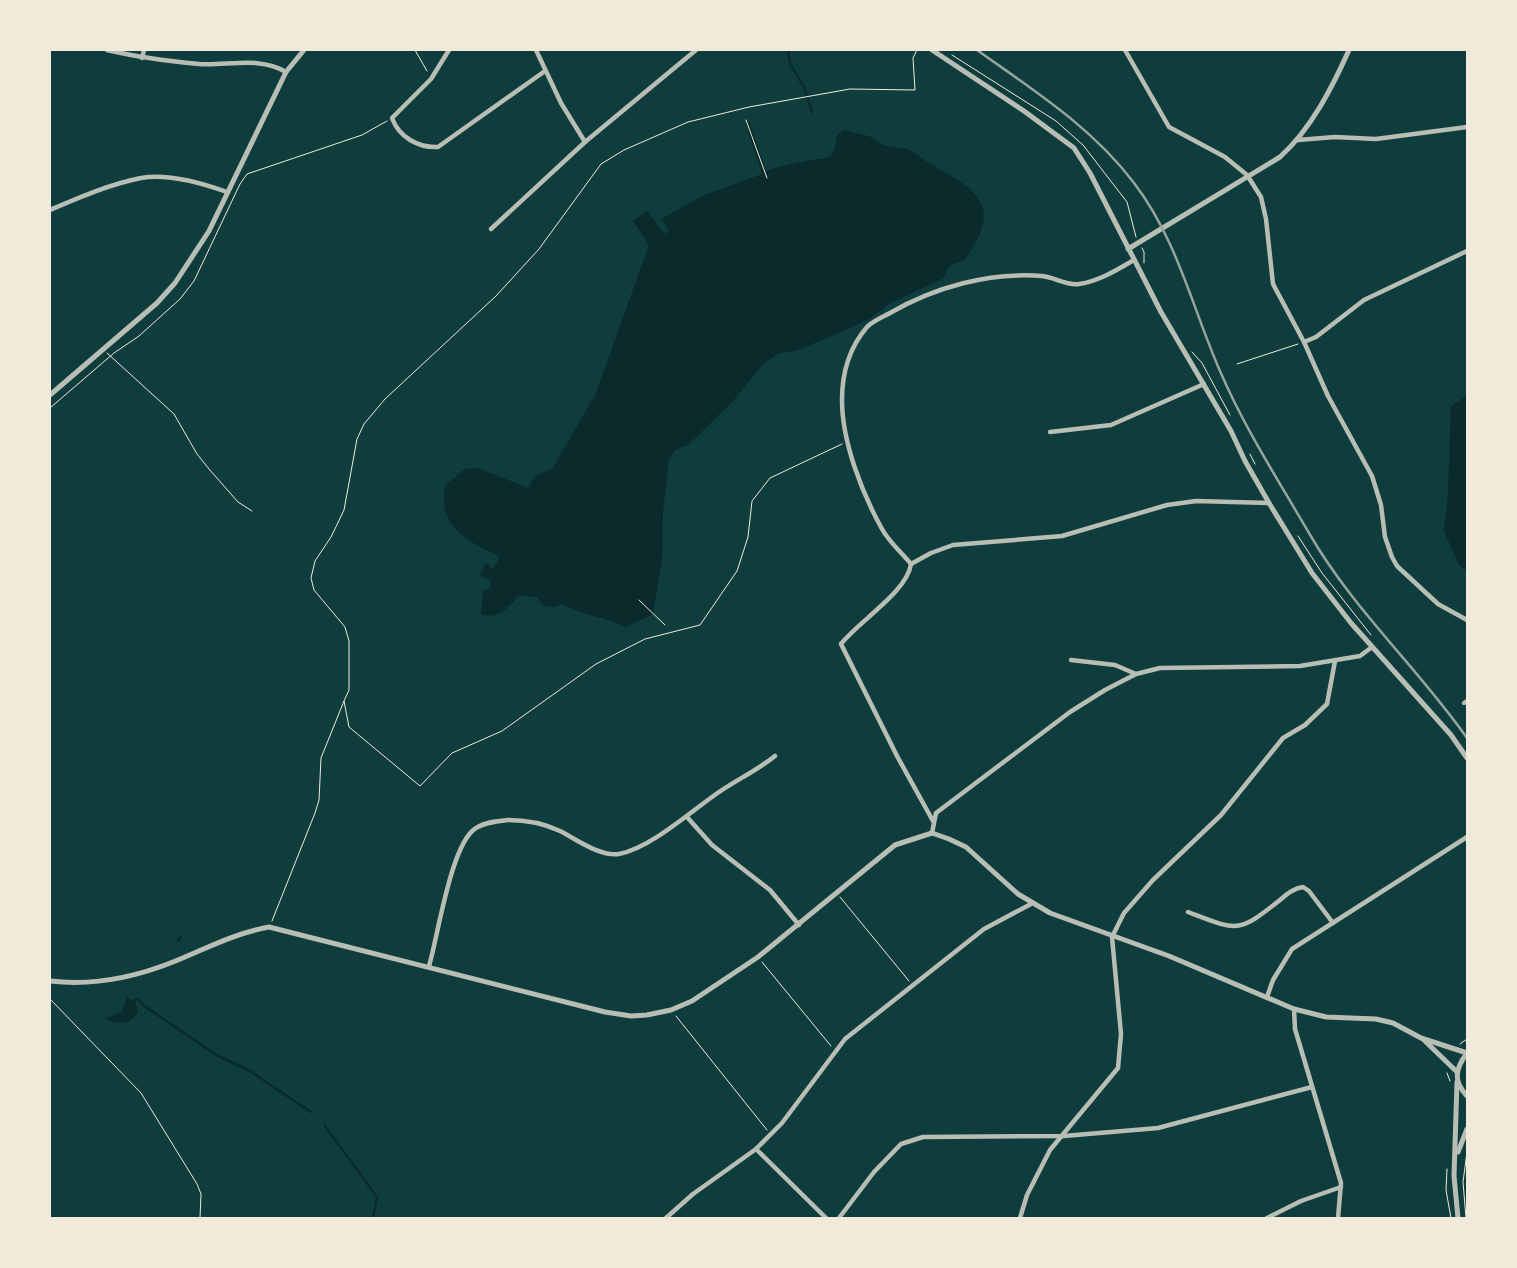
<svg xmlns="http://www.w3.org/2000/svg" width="1517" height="1268" viewBox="0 0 1517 1268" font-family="Inter,sans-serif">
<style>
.water{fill:#0a2a2b}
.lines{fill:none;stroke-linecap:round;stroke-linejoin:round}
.stream{stroke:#0a2a2b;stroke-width:2.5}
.path{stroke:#f1e9da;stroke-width:1}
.minor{stroke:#b8beb3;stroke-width:4.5}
.tertiary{stroke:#b8beb3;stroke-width:5}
.rail{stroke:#97a49c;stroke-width:2.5}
</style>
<rect width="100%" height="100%" fill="#0f3d3e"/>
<g class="water">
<path d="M 749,121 L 766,171 C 779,166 792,164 805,161 C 823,157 835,164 836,137 L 844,129 C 854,134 866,134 873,138 C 878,141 880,144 886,146 C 893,147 905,147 912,151 C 919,155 926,162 934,166 C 984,194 1001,208 964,261 C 951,264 947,266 944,278 L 889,304 L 871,318 L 846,330 L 798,350 L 780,353 L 764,363 L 733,401 L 688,445 L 675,450 L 669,459 L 663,512 L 662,561 L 653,614 L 626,627 C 605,616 583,617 563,604 L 553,607 L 542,605 L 538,597 L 519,596 C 508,607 499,620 481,614 L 483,591 L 491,587 L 491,581 L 480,575 L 485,564 L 489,564 L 490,569 L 493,568 L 499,559 L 498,556 C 465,539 438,528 445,485 L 465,469 L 478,468 L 528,488 L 534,477 L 553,468 L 596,393 L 649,245 L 633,221 L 647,211 L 665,234 L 669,230 L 661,219 L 702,196 L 762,174 L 745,122 Z"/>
<polygon points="1467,396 1467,571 1459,565 1444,531 1448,491 1451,406"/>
<path d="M 127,997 L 136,1004 L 138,1012 C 131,1024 119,1025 107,1020 L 106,1018 L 122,1012 Z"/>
</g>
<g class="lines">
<g class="stream">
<polyline points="788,50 790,64 804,87 812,112"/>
<polyline points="178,940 181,937"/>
<polyline points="132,1002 138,999 143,1005 218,1056 250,1071 311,1112"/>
<polyline points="325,1126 377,1197 373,1218"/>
</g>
<g class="path">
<polyline points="415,50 427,71"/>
<polyline points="952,55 1056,121 1083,145 1127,202 1136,237"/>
<polyline points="746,120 767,178"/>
<polyline points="1142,248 1144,252 1144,263"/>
<polyline points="1192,352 1202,363 1230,415"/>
<polyline points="107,353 174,414 197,454 209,469 238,502 252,511"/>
<polyline points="1237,364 1298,344"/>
<polyline points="50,408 114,353 139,336 180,299 194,281 240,184 247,174 362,135 387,121"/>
<polyline points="1250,454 1255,464"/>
<polyline points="1298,536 1322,573 1371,635"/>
<polyline points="639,600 665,625"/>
<polyline points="344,701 349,690 349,641 345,627 314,590 311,578 315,561 331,537 344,510 357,439 364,424 385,399 496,296 539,249 601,164 624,150 688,122 749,107 850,89 915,90 913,58 917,50"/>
<polyline points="840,897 909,981"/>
<polyline points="272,921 315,813 319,800 321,758 344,701 349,727 420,786 452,753 502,731 596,664 645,639 700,625 737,571 748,537 752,501 770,478 842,444"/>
<polyline points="762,962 831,1046"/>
<polyline points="50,999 141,1093 197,1184 201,1194 200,1218"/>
<polyline points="676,1016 767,1130"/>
<polyline points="1460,1044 1467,1039"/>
<polyline points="1447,1073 1450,1081"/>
<polyline points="1447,1169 1446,1190 1451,1218"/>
<polyline points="1466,1218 1463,1182 1467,1152"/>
</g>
<g class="minor">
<path d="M 107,50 C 137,57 167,61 199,64 C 228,66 259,56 286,72"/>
<path d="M 449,50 L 431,79 L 392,118 C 399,137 418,148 438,147 L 545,71"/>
<polyline points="536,50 561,103 585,142"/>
<polyline points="1125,50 1169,127 1225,157 1247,175 1261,197 1266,219 1273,284 1304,342 1328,396 1372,476 1381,505 1385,537 1392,557 1397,566 1438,604 1467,620"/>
<polyline points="142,58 144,50"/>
<polyline points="1298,140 1335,137 1376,139 1467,127"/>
<path d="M 50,210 C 78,198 110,184 141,178 C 168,173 202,183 227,192"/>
<polyline points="491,229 585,142 696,50"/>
<polyline points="1304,342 1316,337 1364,300 1467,251"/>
<polyline points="1050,432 1111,425 1204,384"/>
<path d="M 911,564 C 902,553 889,542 882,529 C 862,493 842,442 842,400 C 842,373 849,348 867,327 C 873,321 883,317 890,313 C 935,287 989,272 1042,276 C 1054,277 1067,286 1079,284 C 1099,281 1117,270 1134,260"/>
<polyline points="911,564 931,553 953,545 1062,536 1167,505 1196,501 1269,503"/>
<path d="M 911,564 C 907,592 859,621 841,644 L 897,756 L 933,821"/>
<polyline points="1071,660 1115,665 1136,674"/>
<polyline points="1464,703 1467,701"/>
<polyline points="687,817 712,845 770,890 799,925"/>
<polyline points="932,833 936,813 1070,712 1105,690 1136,674 1160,668 1300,666 1360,656 1372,647"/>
<path d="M 1188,912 C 1238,931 1237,934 1280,900 C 1287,894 1294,888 1303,887 L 1309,891 L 1333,923"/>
<path d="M 429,966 C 438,936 451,843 476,828 C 485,822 498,821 508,820 C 527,820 543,823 560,831 C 576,839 600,857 619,854 C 648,849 687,815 712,797 C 732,782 755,772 775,756"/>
<polyline points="1267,997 1273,980 1292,949 1467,837"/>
<polyline points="1294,1009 1295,1029 1341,1183 1338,1218"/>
<polyline points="756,1149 826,1218"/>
<polyline points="666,1218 693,1194 756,1149 782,1123 845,1039 984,929 1031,904"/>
<polyline points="839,1218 874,1172 901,1144 923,1137 1064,1136 1158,1128 1312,1087"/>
<polyline points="1020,1218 1027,1195 1050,1150 1118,1068 1121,1034 1112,937 1124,913 1153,880 1221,815 1283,738 1305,725 1327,704 1335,661"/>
<polyline points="1267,1218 1301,1201 1341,1187"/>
</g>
<g class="tertiary">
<polyline points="932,50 1024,111 1074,148 1090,173 1161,312 1231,431 1245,461 1269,503 1312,573 1351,623 1451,735 1467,758"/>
<path d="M 1128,249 L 1280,157 C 1311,129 1332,88 1349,50"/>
<polyline points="50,395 157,303 175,283 209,231 286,72 304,50"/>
<path d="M 50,981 C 93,986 133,978 173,962 C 205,949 235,933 269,927 L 605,1012 L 631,1016 L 647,1015 L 671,1010 L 692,1001 L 758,957 L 895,845 L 932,833 L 949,839 L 966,847 L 1018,894 L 1050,913 L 1169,956 L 1294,1009 L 1326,1017 L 1376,1019 L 1393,1023 L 1421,1038 L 1467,1053"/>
<polyline points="1424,1040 1456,1071"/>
<path d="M 1467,1053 C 1455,1069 1453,1081 1467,1096"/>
<polyline points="1457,1082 1454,1176 1458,1218"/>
<polyline points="1458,1152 1467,1129"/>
</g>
<path class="rail" d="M 977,50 C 1033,90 1092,127 1134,183 C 1177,239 1192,307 1220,371 C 1244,427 1278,480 1309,533 C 1352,608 1417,667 1467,738"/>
</g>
<rect width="1517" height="1268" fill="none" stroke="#f1e9da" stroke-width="102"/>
</svg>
